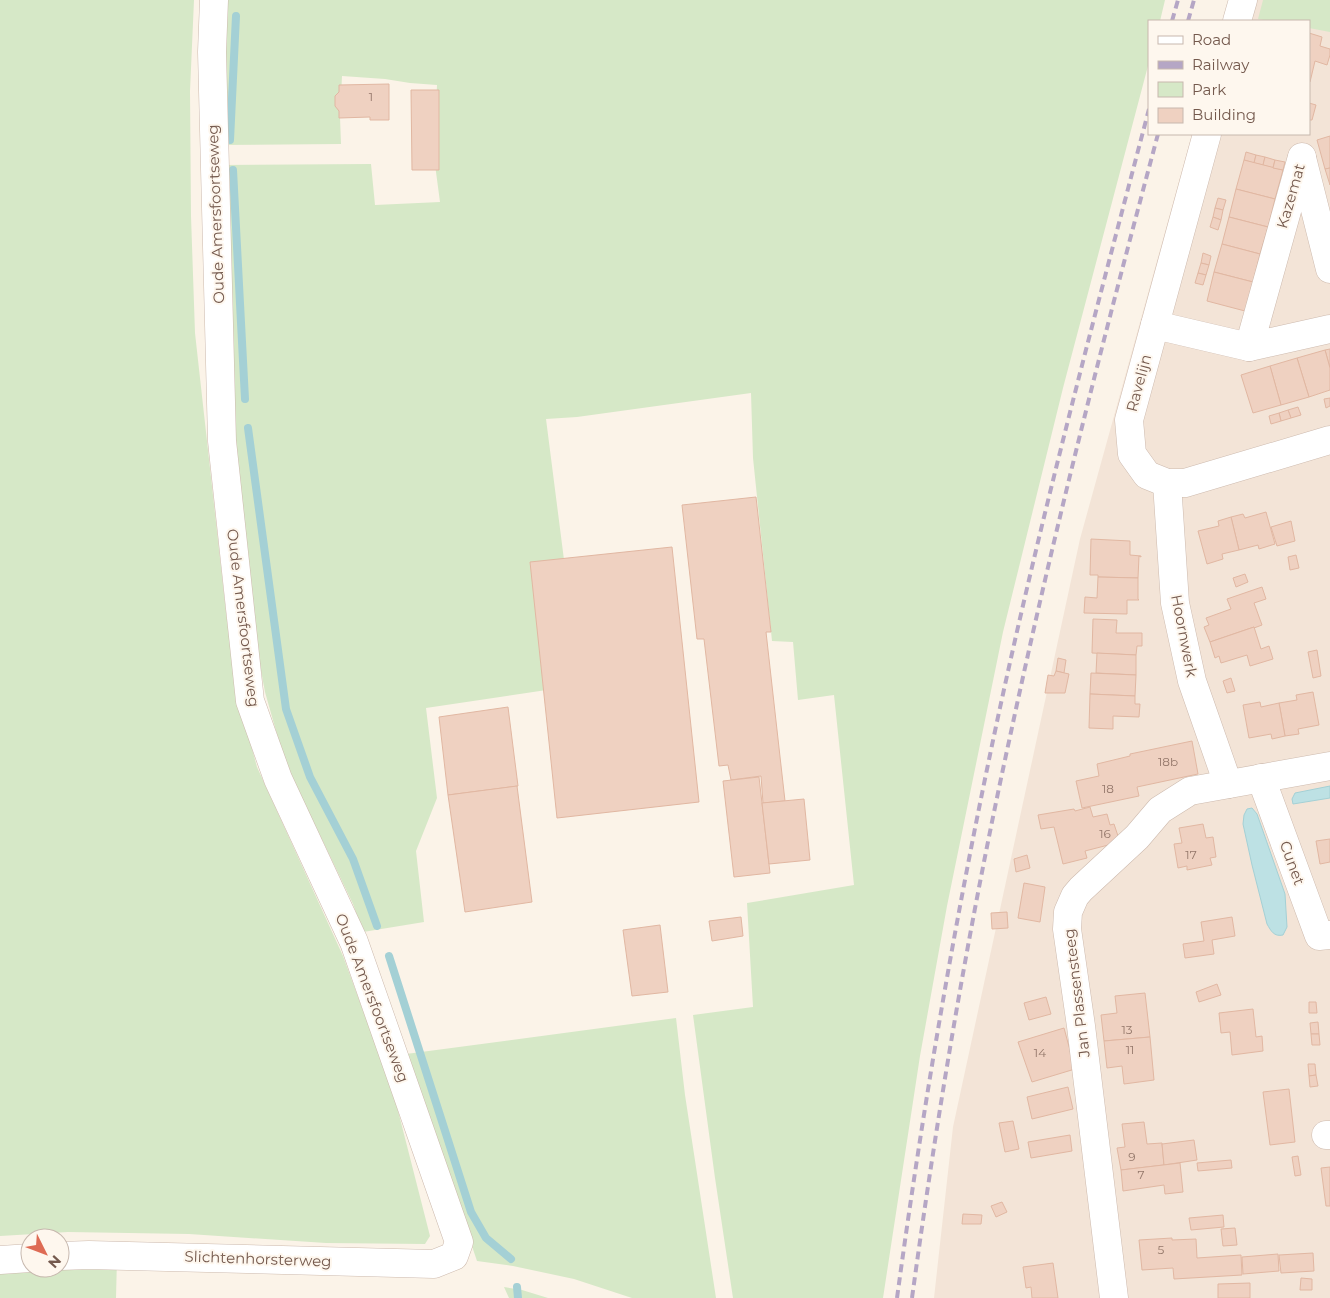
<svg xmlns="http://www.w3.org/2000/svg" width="1330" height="1298" font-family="Montserrat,sans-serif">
	<rect width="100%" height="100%" fill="#fbf3e8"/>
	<!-- residential -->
	<polygon fill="#f3e4d7" points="1229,0 1330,0 1330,1298 934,1298 953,1127 1080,539 1192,134 1309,134 1309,21 1223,21"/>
	<!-- green -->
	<g fill="#d6e8c7">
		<polygon points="0,0 194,0 190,91 191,216 195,333 226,612 237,694 257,767 343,956 394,1095 430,1236 425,1244 326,1243 189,1234 68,1232 0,1236"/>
		<polygon points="223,0 1165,0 1160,21 1149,21 1149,62 1063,388 1003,632 947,906 920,1056 883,1298 733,1298 715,1178 693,1015 753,1007 747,903 854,885 834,695 798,700 793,642 772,641 753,458 751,393 577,417 546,419 580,685 426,708 437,798 416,851 424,922 363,932 353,904 292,777 280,745 265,692 250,612 232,439 219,165 371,164 375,205 440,202 434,157 437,85 410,83 385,79 342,76 340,117 341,144 219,145"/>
		<polygon points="1263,0 1330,0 1330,32 1309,28 1309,21 1270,21 1258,19"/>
		<polygon points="676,1018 685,1095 716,1298 632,1298 574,1279 513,1266 477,1261 440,1151 406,1054"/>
		<polygon points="117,1258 116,1298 0,1298 0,1262 30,1268 60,1268"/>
		<polygon points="504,1287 522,1290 548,1298 509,1298"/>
	</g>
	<!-- water -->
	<g fill="#bde1e4" stroke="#a4d0d5">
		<polygon points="1330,786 1330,798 1293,804 1292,799 1295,793"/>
		<path d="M1252,808L1257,814L1285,894L1287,927L1283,935C1274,937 1271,931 1267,924L1252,865L1243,824L1244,815L1247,809Z"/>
	</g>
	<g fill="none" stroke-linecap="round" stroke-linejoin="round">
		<!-- stream -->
		<g stroke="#a4d0d5" stroke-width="8">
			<polyline points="230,140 236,16"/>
			<polyline points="233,170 245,399"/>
			<polyline points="248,428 286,709 310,777 353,859 377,926"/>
			<polyline points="389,956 471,1212 486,1238 511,1259"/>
			<polyline points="517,1287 518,1298"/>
		</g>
	</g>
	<!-- building -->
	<g fill="#efd1c1" stroke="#e1b7a2">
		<polygon points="1309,33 1322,37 1320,46 1330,49 1330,55 1327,65 1315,61 1310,82 1309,81"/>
		<polygon points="389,84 389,120 370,120 370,117 339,118 339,111 335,106 335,96 339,92 339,85"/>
		<polygon points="411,90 439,90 439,170 412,170"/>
		<polygon points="1309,103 1316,105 1312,120 1309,120"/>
		<polygon points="1330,136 1330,168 1325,169 1317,140"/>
		<polygon points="1246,152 1256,155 1254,163 1244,160"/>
		<polygon points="1256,155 1265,157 1263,165 1254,163"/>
		<polygon points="1265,157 1275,160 1273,168 1263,165"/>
		<polygon points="1244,160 1283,170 1275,199 1236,189"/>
		<polygon points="1275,160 1285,162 1283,170 1273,168"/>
		<polygon points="1330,168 1330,185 1325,169"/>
		<polygon points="1236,189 1275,199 1268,227 1229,217"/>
		<polygon points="1218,198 1226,200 1223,210 1215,208"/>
		<polygon points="1215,208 1223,210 1221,220 1213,217"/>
		<polygon points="1213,217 1221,220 1218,230 1210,227"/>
		<polygon points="1229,217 1268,227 1260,254 1222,244"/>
		<polygon points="1222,244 1260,254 1253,282 1214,272"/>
		<polygon points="1203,253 1211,256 1209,265 1201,263"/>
		<polygon points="1201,263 1209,265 1206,275 1198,273"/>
		<polygon points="1214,272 1253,282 1245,311 1207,301"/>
		<polygon points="1198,273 1206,275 1203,285 1195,283"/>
		<polygon points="1330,349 1330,368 1325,350"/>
		<polygon points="1325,350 1330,368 1330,390 1309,397 1297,358"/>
		<polygon points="1297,358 1309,397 1281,405 1270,366"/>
		<polygon points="1270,366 1281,405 1253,413 1241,375"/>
		<polygon points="1330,398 1330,406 1326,408 1324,399"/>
		<polygon points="1298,407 1301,415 1291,418 1288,410"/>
		<polygon points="1288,410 1291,418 1281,421 1279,413"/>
		<polygon points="1279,413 1281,421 1271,424 1269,416"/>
		<polygon points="756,497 771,632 766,632 785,801 763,803 761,776 731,780 728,765 719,766 704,639 697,639 682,505"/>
		<polygon points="1266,512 1275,544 1259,549 1258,545 1239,550 1231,517 1243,514 1245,518"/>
		<polygon points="1231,517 1239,550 1222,554 1223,559 1207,564 1198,531 1219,526 1218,521"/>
		<polygon points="1291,521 1295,541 1277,546 1271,527"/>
		<polygon points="1091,539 1130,541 1130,555 1141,556 1141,557 1139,556 1138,578 1098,577 1098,575 1090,575"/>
		<polygon points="672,547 699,802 557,818 530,562"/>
		<polygon points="1296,555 1299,568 1290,570 1288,557"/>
		<polygon points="1245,574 1248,582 1236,587 1233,578"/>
		<polygon points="1098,577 1138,578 1138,599 1139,600 1127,600 1127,614 1084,613 1085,597 1097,598"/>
		<polygon points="1262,587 1266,599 1254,603 1262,625 1254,628 1254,627 1210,642 1204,627 1209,625 1206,618 1231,609 1227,599"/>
		<polygon points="1093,619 1117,620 1116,633 1142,633 1142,646 1137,646 1136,655 1092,653"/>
		<polygon points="1254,627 1261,649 1269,646 1273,659 1250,666 1247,655 1221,663 1219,656 1215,658 1210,642"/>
		<polygon points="1317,650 1321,676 1313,678 1308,652"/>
		<polygon points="1097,653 1136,655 1136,675 1096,673"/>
		<polygon points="1058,658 1066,660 1064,673 1056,671"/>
		<polygon points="1056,671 1069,674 1065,693 1045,693 1048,675 1054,676"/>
		<polygon points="1091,673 1136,675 1135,696 1090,694"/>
		<polygon points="1231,678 1235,691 1227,693 1223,681"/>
		<polygon points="1313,692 1319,725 1298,729 1299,734 1285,736 1279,703 1297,700 1296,695"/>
		<polygon points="1090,694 1135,696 1135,704 1140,704 1139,717 1113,716 1113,729 1089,728"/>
		<polygon points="1260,702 1261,707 1279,703 1285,736 1272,739 1271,734 1249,738 1243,705"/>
		<polygon points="508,707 518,786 448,795 439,717"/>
		<polygon points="1192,741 1198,774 1137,787 1139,796 1082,808 1076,781 1099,776 1097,764 1130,756 1130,754"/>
		<polygon points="759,777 770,873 734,877 723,781"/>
		<polygon points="517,786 532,902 465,912 448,795"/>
		<polygon points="804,799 810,860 769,864 762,803"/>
		<polygon points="1090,807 1093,817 1107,814 1110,825 1114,824 1120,842 1085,851 1087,858 1063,864 1054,827 1041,829 1038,815 1074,809 1075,811"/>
		<polygon points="1203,824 1206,838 1213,837 1216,857 1210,858 1212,865 1187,870 1187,866 1178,868 1174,844 1182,843 1179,828"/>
		<polygon points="1330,839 1330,862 1320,864 1316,841"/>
		<polygon points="1027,855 1030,868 1016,872 1014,859"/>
		<polygon points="1024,883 1045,887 1040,922 1018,918"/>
		<polygon points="1007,912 1008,928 992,929 991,913"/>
		<polygon points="741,917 743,936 712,941 709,921"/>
		<polygon points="1232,917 1235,936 1212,940 1214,954 1185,958 1183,944 1204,941 1201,922"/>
		<polygon points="660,925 668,992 632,996 623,930"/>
		<polygon points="1217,984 1221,995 1199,1002 1196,992"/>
		<polygon points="1145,993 1150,1037 1104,1041 1101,1015 1117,1013 1115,996"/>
		<polygon points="1046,997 1051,1014 1029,1020 1024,1003"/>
		<polygon points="1309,1002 1316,1002 1317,1013 1309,1013"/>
		<polygon points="1253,1009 1256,1037 1262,1036 1263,1051 1232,1055 1230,1032 1221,1033 1219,1013"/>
		<polygon points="1318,1022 1319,1034 1311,1034 1310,1023"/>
		<polygon points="1064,1028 1075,1069 1032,1082 1018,1042"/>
		<polygon points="1311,1034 1319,1034 1320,1045 1312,1045"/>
		<polygon points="1150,1037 1154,1080 1124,1084 1122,1066 1107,1068 1104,1041"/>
		<polygon points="1308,1064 1315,1064 1316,1075 1309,1076"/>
		<polygon points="1316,1075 1318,1086 1310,1087 1309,1076"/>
		<polygon points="1068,1087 1073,1109 1032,1119 1027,1097"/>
		<polygon points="1289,1089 1295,1142 1270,1145 1263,1092"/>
		<polygon points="1013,1121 1019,1149 1005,1152 999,1123"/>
		<polygon points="1144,1122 1147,1144 1162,1143 1164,1165 1121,1170 1117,1148 1125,1147 1122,1124"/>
		<polygon points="1070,1135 1072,1151 1031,1158 1028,1142"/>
		<polygon points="1194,1140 1197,1160 1164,1165 1162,1144"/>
		<polygon points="1298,1156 1301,1175 1295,1176 1292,1157"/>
		<polygon points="1231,1160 1232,1168 1198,1171 1197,1163"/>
		<polygon points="1180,1163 1183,1192 1165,1194 1164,1185 1123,1191 1121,1170"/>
		<polygon points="1330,1167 1330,1206 1326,1206 1321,1168"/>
		<polygon points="1002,1202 1007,1212 996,1217 991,1206"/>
		<polygon points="963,1214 982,1215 981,1224 962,1224"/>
		<polygon points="1223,1215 1224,1227 1191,1230 1189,1218"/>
		<polygon points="1235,1228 1237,1245 1223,1246 1221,1229"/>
		<polygon points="1172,1238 1172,1240 1196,1239 1197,1258 1241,1255 1242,1275 1174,1279 1173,1268 1142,1270 1139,1240"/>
		<polygon points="1313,1253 1314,1271 1281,1273 1279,1255"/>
		<polygon points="1278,1254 1279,1271 1243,1274 1242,1257"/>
		<polygon points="1053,1263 1058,1298 1032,1298 1031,1287 1026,1288 1023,1267"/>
		<polygon points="1301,1278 1312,1279 1312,1290 1300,1290"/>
		<polygon points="1250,1283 1250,1298 1218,1298 1218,1284"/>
	</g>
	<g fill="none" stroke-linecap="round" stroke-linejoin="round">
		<defs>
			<g id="minor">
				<polyline points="1237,21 1243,0"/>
				<polyline points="1207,134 1129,420 1132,454 1147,475 1167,483 1185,483 1330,440"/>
				<polyline points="1302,157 1249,347 1330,329"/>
				<polyline points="1302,158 1330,269"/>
				<polyline points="1155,325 1249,347"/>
				<polyline points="1167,483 1175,603 1192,681 1228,784"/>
				<polyline points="1261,778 1319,936 1330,935"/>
				<polyline points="1326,1135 1330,1135"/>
				<polyline points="60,1256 89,1255 434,1264 454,1256 459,1242 354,942 278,779 250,701 222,441 212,52 214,0"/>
				<polyline points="0,1260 30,1258"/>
				<polyline points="1114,1298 1081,1026 1067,929 1068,912 1075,896 1081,889 1137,837 1160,810 1190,791 1330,766"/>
			</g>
		</defs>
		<!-- minor casing -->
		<use href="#minor" stroke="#cdbaae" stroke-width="29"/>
		<!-- minor -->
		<use href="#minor" stroke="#fff" stroke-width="28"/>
		<!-- rail -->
		<g stroke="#b5a6c5" stroke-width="4" stroke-dasharray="8 5" stroke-linecap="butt">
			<polyline points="1172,21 1178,0"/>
			<polyline points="1188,21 1194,0"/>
			<path d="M897,1298C922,1114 953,931 991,750C1036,535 1093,322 1149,109"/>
			<path d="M912,1298C938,1108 970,919 1011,732C1054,531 1105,332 1158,134"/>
		</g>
	</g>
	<g text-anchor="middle" stroke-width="4" stroke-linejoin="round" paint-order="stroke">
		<!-- number labels -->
		<g font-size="12" fill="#93776a">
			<text x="371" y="101">1</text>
			<text x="1168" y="766">18b</text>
			<text x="1108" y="793">18</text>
			<text x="1105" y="838">16</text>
			<text x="1191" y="859">17</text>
			<text x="1127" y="1034">13</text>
			<text x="1130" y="1054">11</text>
			<text x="1040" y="1057">14</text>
			<text x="1132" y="1161">9</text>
			<text x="1141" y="1179">7</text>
			<text x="1161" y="1254">5</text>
		</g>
		<!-- street labels -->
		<g font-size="15" fill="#74594d" stroke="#fef7ee">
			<text transform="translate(1291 196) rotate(-74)" y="5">Kazemat</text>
			<text transform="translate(216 214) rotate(-92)" y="5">Oude Amersfoortseweg</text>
			<text transform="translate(1139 383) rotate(-75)" y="5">Ravelijn</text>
			<text transform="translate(243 618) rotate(83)" y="5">Oude Amersfoortseweg</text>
			<text transform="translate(1184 636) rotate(79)" y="5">Hoornwerk</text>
			<text transform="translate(1292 863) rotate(70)" y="5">Cunet</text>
			<text transform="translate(1077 993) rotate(-97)" y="5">Jan Plassensteeg</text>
			<text transform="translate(372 998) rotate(69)" y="5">Oude Amersfoortseweg</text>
			<text transform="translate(258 1259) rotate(2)" y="5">Slichtenhorsterweg</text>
		</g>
	</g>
	<!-- legend -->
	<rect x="1148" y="20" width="162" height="115" fill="#fef7ee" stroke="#c7b8ae"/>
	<rect x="1158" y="36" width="25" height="8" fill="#ffffff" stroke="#c7b8ae"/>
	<text x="1192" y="45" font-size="15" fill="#74594d">Road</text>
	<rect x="1158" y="61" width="25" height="8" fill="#b5a6c5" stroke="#c7b8ae"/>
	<text x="1192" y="70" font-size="15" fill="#74594d">Railway</text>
	<rect x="1158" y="82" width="25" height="15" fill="#d6e8c7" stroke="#c7b8ae"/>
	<text x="1192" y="95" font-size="15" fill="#74594d">Park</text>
	<rect x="1158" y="108" width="25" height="15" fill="#efd1c1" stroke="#c7b8ae"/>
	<text x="1192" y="120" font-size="15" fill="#74594d">Building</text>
	<!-- north arrow -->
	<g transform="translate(45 1253) rotate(132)"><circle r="24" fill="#fef7ee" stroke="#c7b8ae"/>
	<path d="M0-4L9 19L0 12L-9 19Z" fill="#de6b54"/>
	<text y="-8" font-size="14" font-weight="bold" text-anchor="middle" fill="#74594d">N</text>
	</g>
</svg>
